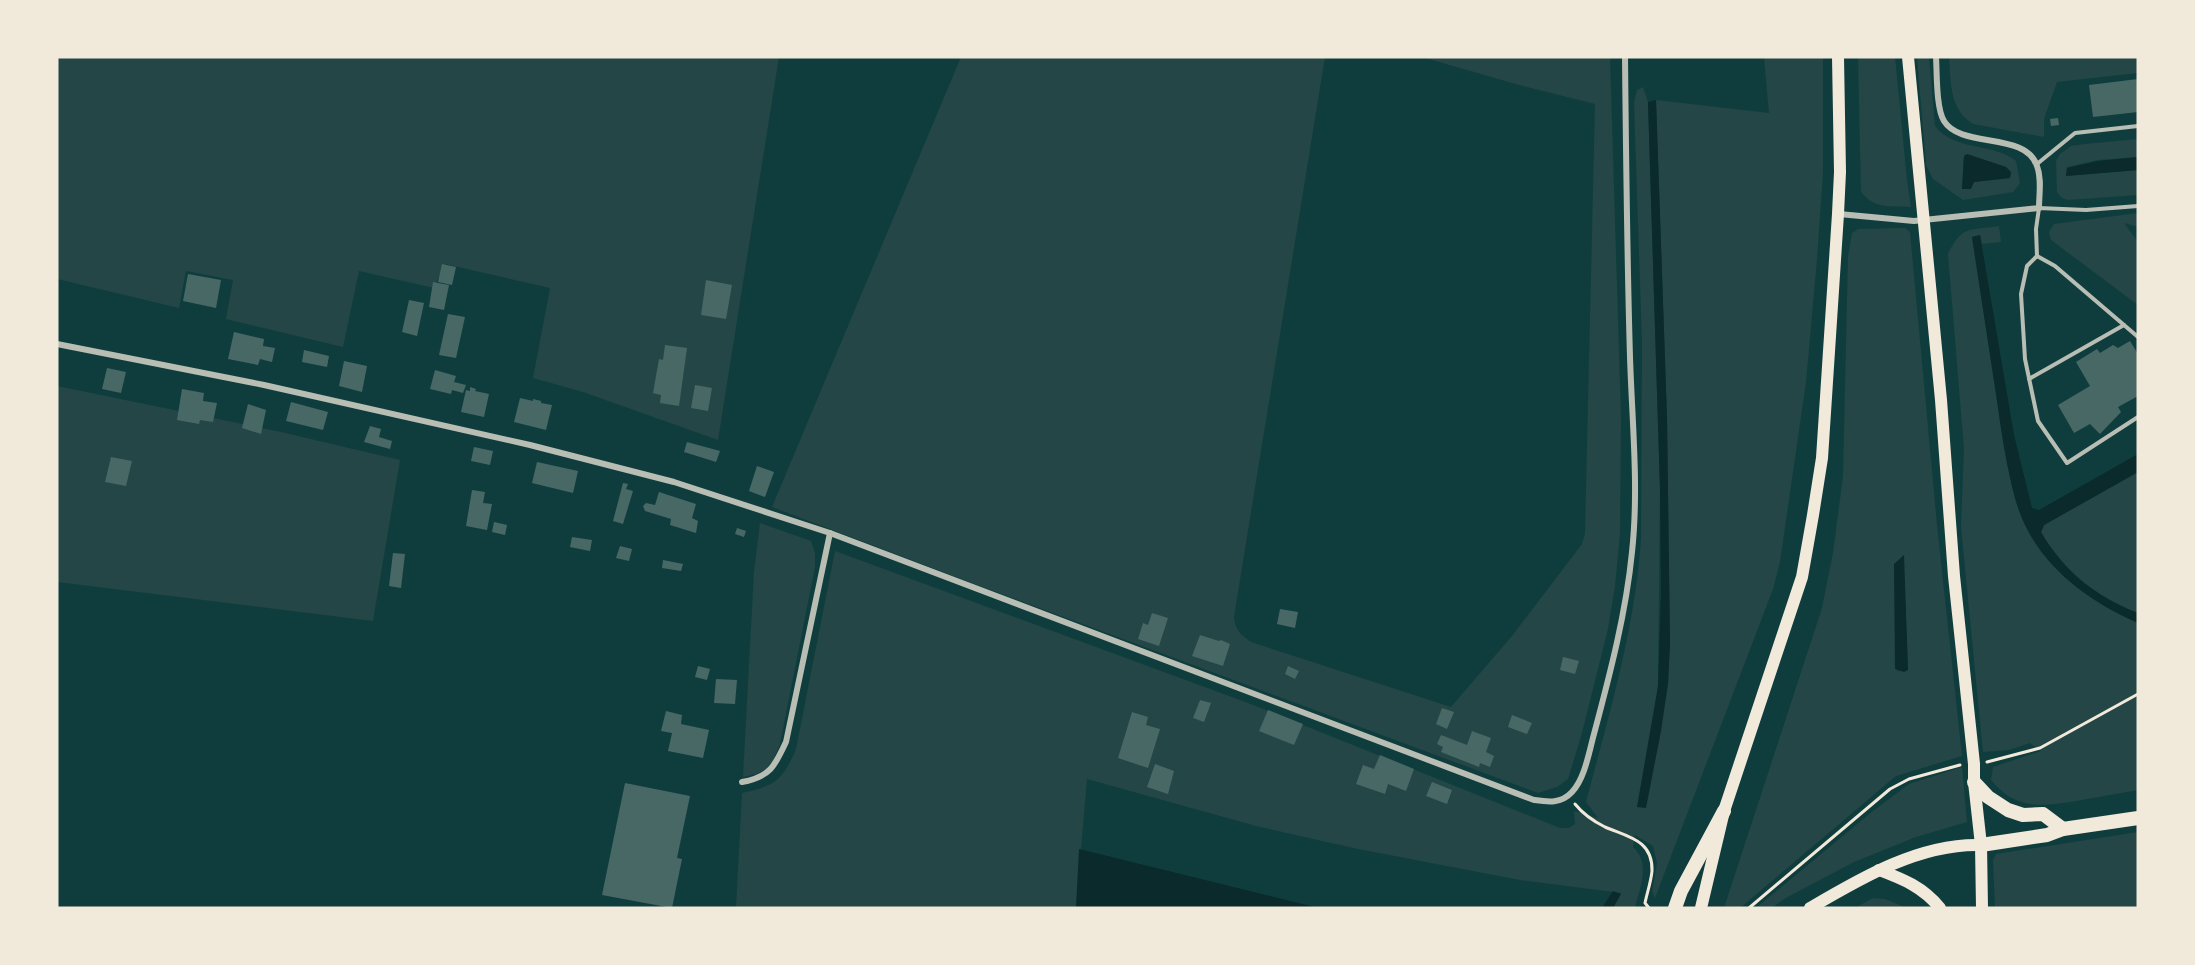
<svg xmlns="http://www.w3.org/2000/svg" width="2195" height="965" font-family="'Noto Sans',sans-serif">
	<rect width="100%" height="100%" fill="#0f3d3e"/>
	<!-- green -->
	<g fill="#244646" fill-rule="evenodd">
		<polygon points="57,57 779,57 718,440 583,392 533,378 550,288 445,264 434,288 359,271 343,347 226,319 233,280 186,271 179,308 57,279"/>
		<path d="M961,57H1325L1234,617C1235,630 1240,634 1251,642L1451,707L1512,636L1582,544L1585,533L1595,104L1519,85L1422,57H1610L1621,418L1620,533L1615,586L1608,629L1582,733L1568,779L1557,787L1538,793L980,586L772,507Z"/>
		<path d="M1764,57H1823V172L1817,259L1806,382L1780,562L1773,589L1655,898L1652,892L1657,863L1653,846L1635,835L1633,847C1651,864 1640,886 1635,908H1613L1621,893L1520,880L1358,849L1256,826L1087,779L1076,908H736L742,793C775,786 783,780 796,749L835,551L1248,703L1560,828H1569L1575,824L1574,811L1598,818L1586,802C1609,715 1635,629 1641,539L1642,342L1634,102L1637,90L1643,87L1648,102L1660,489L1658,686L1652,733L1668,684L1670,642L1667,418L1656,100L1769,113Z"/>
		<path d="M1858,57H1895L1907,180L1911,207C1892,206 1872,209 1861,191Z"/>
		<path d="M1917,57H1929L1935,126C1955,152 1993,142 2016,161L2020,183L2013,192L1963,200L1933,179L1926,165ZM1967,154L2006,167L2011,172L2010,178L1974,182L1962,189L1964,156Z"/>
		<path d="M1949,57H2138V73L2057,82L2044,119V137L1973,124C1949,109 1951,82 1949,57Z"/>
		<polygon points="2138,139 2138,157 2098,160 2067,167 2066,176 2138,170 2138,195 2068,200 2062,198 2057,192 2056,161 2060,154 2071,146 2085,144"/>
		<polygon points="2138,213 2138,227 2124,223 2138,242 2138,305 2051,240 2049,232 2054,224"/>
		<path d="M1999,226L2001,242L1982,244L1980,235L1972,237C1980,289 1988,342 1996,394C2001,429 2006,464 2015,498C2032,560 2082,598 2138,623V790C2119,793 2101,797 2082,800C2045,806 2017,812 1991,780L1993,767L2041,751L2030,743L2009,750L1983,752L1961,527L1964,449L1948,254C1962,224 1971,231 1999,226Z"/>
		<path d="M1905,228L1910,232L1937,525L1962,756L1896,776L1740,908H1724L1822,608L1833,553L1843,476L1848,256L1852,233L1858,229ZM1903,556L1908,669L1897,671Z"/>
		<polygon points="57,386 281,432 400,460 373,621 57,582"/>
		<path d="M2138,472V613C2096,597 2064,571 2041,532L2044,525Z"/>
		<path d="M760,523L811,541L815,553V567L780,744C771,767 768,772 743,777L754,572Z"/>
		<polygon points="1962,767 1967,822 1916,837 1854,862 1784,899 1772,908 1756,908 1873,811 1909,784"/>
		<polygon points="2138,832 2138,908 1995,908 1993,860 1996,854"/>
		<polygon points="1873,898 1885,899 1907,908 1855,908"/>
	</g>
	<!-- water -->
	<g fill="#0a2a2b">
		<polygon points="1656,100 1667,418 1670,643 1668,684 1661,731 1646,808 1637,807 1658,686 1661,593 1660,489 1648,102"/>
		<polygon points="1967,154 2006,167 2011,172 2010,178 1974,182 1971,189 1962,189 1964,156"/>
		<polygon points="2138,157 2138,170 2066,176 2067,168 2098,161"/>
		<path d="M1980,235L2014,435L2032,508L2039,510L2138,454V472L2044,525L2041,532C2063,571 2096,597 2138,613V623C2082,598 2032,560 2015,498C2006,464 2001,429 1996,394C1988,342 1980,289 1972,237Z"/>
		<polygon points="1904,555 1908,670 1904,672 1895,669 1894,564"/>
		<polygon points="1079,849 1319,908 1076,908"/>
		<polygon points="1613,891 1621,894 1613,908 1602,908"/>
	</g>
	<!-- building -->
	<g fill="#486865">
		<polygon points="2138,79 2138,112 2093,117 2089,85"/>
		<polygon points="2058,118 2059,125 2051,126 2050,119"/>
		<polygon points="442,264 456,267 452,285 438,282"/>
		<polygon points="188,274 221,280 216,308 183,301"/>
		<polygon points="706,280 732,285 726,319 701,315"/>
		<polygon points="433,282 449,285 444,310 429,307"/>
		<polygon points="409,300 424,303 417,336 402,332"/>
		<polygon points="448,314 465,317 456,358 439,355"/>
		<polygon points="234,332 264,339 263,346 275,348 272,362 260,359 258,365 228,359"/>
		<polygon points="2130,341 2138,354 2138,396 2118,407 2121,412 2100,434 2090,424 2074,433 2058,405 2090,386 2076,362 2097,349 2100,353 2113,345 2118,348"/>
		<polygon points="665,345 687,348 679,406 660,403 661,395 653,393 659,359 663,360"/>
		<polygon points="304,350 329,356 327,367 302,362"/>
		<polygon points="344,361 367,366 362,392 339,386"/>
		<polygon points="107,368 126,372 121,393 102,389"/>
		<polygon points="435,370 456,376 454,382 466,385 463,393 452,390 451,394 430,389"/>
		<polygon points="695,385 712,388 708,411 691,408"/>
		<polygon points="470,387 476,389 475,391 489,394 484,417 461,412 466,390 470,391"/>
		<polygon points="182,389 204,393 203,401 217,403 213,422 200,420 199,424 177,420"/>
		<polygon points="520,398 533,401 533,399 541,401 541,403 552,405 546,430 514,422"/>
		<polygon points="291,402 328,412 323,430 286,421"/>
		<polygon points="248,404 266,410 261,434 242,428"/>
		<polygon points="370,426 381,429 379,437 392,441 390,449 364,442"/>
		<polygon points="687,442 720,451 716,462 684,452"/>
		<polygon points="474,447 493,451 490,465 471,461"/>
		<polygon points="111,457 132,461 126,486 105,482"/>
		<polygon points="537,462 578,471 573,493 532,483"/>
		<polygon points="757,466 774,472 765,497 749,491"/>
		<polygon points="623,483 628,484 626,489 633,491 623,524 613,521"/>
		<polygon points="472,490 485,492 483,503 492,504 487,530 466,526"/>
		<polygon points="659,492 696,504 692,518 698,521 696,533 670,525 671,519 645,511 643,506 646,503 655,505"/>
		<polygon points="494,522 507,525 505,535 492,532"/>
		<polygon points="737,528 746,531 744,537 735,534"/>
		<polygon points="572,537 592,540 590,551 570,547"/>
		<polygon points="620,546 632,549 629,561 616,558"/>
		<polygon points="393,553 405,554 401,588 389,586"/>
		<polygon points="663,560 683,564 681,571 662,568"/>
		<polygon points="1280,609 1298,612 1295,628 1277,624"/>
		<polygon points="1152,613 1168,618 1159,646 1138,639 1143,623 1148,625"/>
		<polygon points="1200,635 1219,641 1221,640 1230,644 1223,666 1192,656"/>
		<polygon points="1563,657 1579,661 1575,674 1560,670"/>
		<polygon points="698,666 710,669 707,680 695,677"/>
		<polygon points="1288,666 1299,671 1295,679 1285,674"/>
		<polygon points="716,679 737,680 735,704 714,703"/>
		<polygon points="1200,700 1211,703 1204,722 1193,718"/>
		<polygon points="1442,708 1454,712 1447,729 1436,724"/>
		<polygon points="1268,710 1303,724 1294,745 1259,731"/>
		<polygon points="666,711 682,715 681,724 709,730 703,758 668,751 672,733 661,731"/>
		<polygon points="1132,712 1148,717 1146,725 1160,729 1148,768 1118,758"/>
		<polygon points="1512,715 1532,723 1527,734 1508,727"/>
		<polygon points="1472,731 1491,738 1486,752 1494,756 1490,767 1480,763 1479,767 1441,752 1443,747 1437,744 1441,735 1467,745"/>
		<polygon points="1380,755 1414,769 1406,791 1388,784 1385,794 1356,784 1363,765 1374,769"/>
		<polygon points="1155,764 1174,771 1168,794 1147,787"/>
		<polygon points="1432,782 1452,790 1447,804 1426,796"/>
		<polygon points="625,783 690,796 677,858 682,859 672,908 602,895"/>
	</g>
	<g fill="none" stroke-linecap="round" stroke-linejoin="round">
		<!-- path -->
		<g stroke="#f1e9da" stroke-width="3">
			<polyline points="1987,762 2040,748 2138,694"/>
			<path d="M1575,804C1583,814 1593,821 1605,827C1628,837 1653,840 1652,871C1651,882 1647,893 1645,903L1649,908"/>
			<polyline points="1749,908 1890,789 1909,779 1960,765"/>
		</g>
		<!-- service -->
		<g stroke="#b8beb3" stroke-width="4">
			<polyline points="2037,164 2075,133 2138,126"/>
			<polyline points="2037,256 2027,266 2021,294 2025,359 2038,421 2067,463 2138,417"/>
			<polyline points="2037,256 2036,229 2039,208 2086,210 2138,206"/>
			<polyline points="2037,256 2055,266 2138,337"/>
			<polyline points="2029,379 2124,325"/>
		</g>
		<!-- minor -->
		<g stroke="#b8beb3" stroke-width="6">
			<path d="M1839,214L1914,221L2039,208C2039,195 2042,179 2037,166C2026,131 1961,149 1944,121C1936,108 1937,73 1936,57"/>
			<path d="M57,344L264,385L530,445L674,482L830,533L1534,800C1548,802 1561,804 1572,792C1585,778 1589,752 1594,734C1610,674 1626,613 1632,552C1639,488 1632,421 1630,357C1627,257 1626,157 1625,57"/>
			<path d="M742,782C770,777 775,766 786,742L830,533"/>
		</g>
		<!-- primary -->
		<g stroke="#f1e9da" stroke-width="12">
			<polyline points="1908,57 1941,400 1954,576 1974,764 1974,782 1981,845 1982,908"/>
			<path d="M1879,870C1903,879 1923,887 1940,908"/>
			<polyline points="1701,908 1724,811 1802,577 1813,515 1822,458 1838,214 1840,172 1838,57"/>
			<path d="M1810,908C1861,878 1920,843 1981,845"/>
		</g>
		<!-- motorway -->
		<g stroke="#f1e9da" stroke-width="14">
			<polyline points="1974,782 1988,797 2008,810 2023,815 2043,814 2063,829"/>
			<polyline points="1981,845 2047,835 2063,829 2138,818"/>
			<polyline points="1675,908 1681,891 1724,811"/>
		</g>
	</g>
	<!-- border -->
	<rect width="2195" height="965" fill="none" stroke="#f1e9da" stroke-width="117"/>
</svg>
